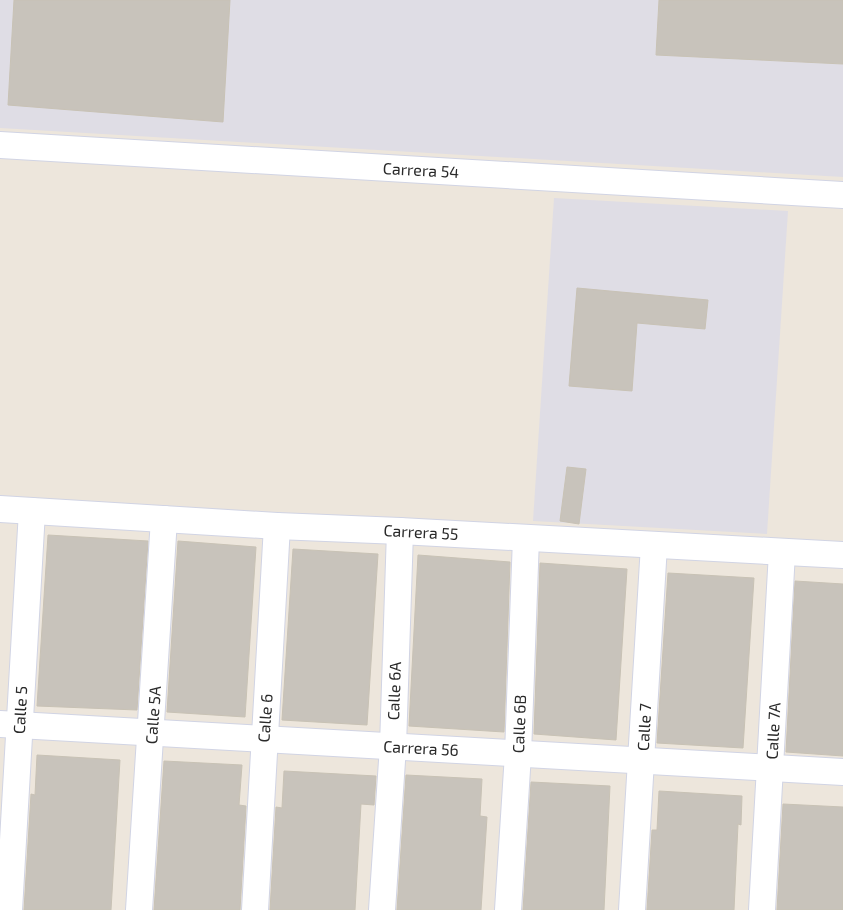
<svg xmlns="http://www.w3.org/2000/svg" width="843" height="910" font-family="'Exo 2',sans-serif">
	<rect width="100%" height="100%" fill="#ede6dc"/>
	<!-- industrial -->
	<g fill="#dfdde5">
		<polygon points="0,0 843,0 843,177 0,128"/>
		<polygon points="554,198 788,211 767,534 533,521"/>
	</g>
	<!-- building -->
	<g fill="#c8c3bb" stroke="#c8c2b5">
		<polygon points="14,0 230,0 223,122 8,105"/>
		<polygon points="659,0 843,0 843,64 656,55"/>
		<polygon points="577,288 708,300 705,329 637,323 632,391 569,386"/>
		<polygon points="567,467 586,469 579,524 560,521"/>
		<polygon points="48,535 148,541 137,710 37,706"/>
		<polygon points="178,541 256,547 245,717 167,712"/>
		<polygon points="293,549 378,554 367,725 282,720"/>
		<polygon points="418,555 510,562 504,732 409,726"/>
		<polygon points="540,563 627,569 616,740 534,734"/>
		<polygon points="668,573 754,578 743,748 657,743"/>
		<polygon points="795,581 843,584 843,756 786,752"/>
		<polygon points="37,755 120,760 111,910 24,910 31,794 35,795"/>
		<polygon points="164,761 242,765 239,805 246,806 240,910 154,910"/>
		<polygon points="284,771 376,776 374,805 361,804 355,910 270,910 276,807 282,808"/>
		<polygon points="406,775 482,779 480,816 487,817 481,910 397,910"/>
		<polygon points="531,782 610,786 604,910 523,910"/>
		<polygon points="659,791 742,796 741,825 738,824 734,910 647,910 652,830 657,830"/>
		<polygon points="783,804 843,807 843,910 777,910"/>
	</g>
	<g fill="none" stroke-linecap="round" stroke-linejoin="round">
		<defs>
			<g id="minor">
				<polyline points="0,145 843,195"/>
				<polyline points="0,509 277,526 400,531 843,555"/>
				<polyline points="0,724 843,772"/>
				<polyline points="9,910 32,511"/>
				<polyline points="139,910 164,519"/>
				<polyline points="255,910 277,526"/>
				<polyline points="382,910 393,746 400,531"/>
				<polyline points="508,910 518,754 526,538"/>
				<polyline points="632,910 654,545"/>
				<polyline points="762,910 782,552"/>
			</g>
		</defs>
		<!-- minor casing -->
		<use href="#minor" stroke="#d1d4e4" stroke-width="28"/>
		<!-- minor -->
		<use href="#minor" stroke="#fff" stroke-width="26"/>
	</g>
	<g text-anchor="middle" stroke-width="4" stroke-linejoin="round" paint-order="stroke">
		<!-- street labels -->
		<g font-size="16" fill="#2a2a2a" stroke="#fff">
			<text transform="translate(421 170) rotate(3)" y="6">Carrera 54</text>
			<text transform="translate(421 532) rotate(3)" y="6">Carrera 55</text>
			<text transform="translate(394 691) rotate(-88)" y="6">Calle 6A</text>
			<text transform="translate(20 710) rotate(-87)" y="6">Calle 5</text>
			<text transform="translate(153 715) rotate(-86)" y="6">Calle 5A</text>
			<text transform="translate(265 718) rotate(-86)" y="6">Calle 6</text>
			<text transform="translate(519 724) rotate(-88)" y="6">Calle 6B</text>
			<text transform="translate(644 727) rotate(-87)" y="6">Calle 7</text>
			<text transform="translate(773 731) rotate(-87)" y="6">Calle 7A</text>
			<text transform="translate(421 748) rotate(3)" y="6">Carrera 56</text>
		</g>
	</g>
</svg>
